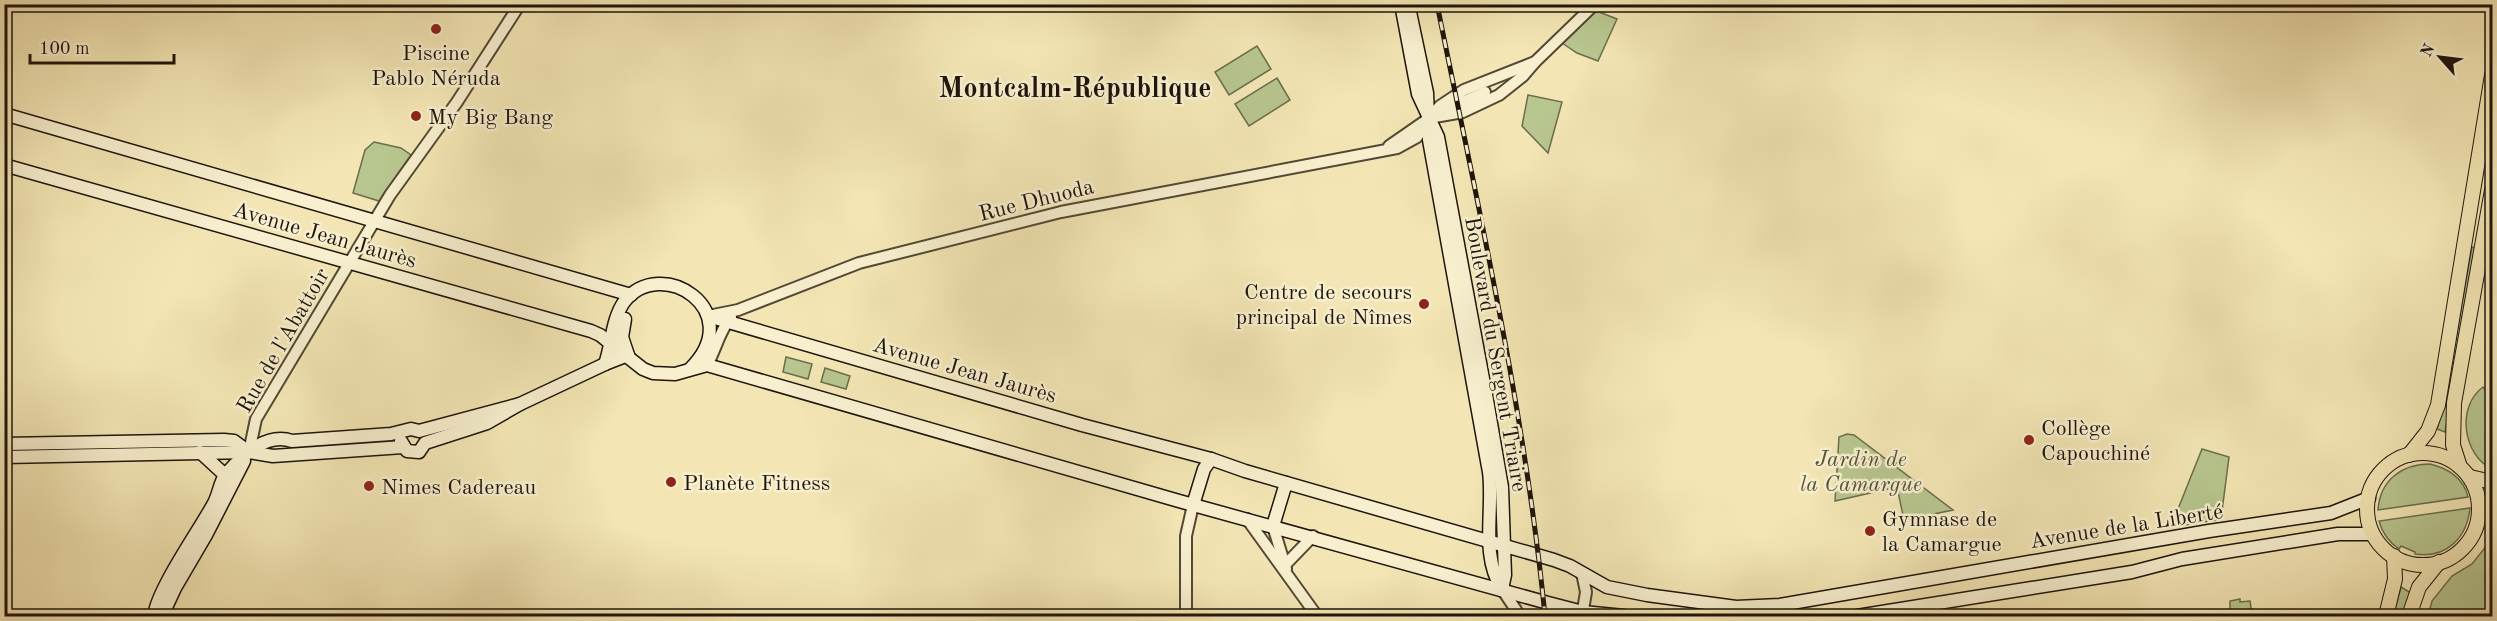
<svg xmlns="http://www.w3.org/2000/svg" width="2497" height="621" font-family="'Old Standard TT',serif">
	<rect width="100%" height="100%" fill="#f3e6b4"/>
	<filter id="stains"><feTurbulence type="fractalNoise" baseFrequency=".00333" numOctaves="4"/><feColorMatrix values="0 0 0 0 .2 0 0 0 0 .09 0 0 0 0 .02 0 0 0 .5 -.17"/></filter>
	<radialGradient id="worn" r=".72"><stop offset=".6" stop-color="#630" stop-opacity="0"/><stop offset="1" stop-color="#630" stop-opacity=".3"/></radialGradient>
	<!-- green -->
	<g fill="#b8c68f" stroke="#6b6d4d" stroke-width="1.5">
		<polygon points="1594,10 1617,19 1598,61 1577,53 1562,43"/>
		<polygon points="1257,46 1271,69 1229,95 1215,72"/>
		<polygon points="1277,78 1290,100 1249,126 1235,104"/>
		<polygon points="1528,95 1562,102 1548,153 1522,126"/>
		<polygon points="374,142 401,148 411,155 379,201 353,193 365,150"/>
		<polygon points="2472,247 2478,248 2445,432 2437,429 2444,405"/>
		<polygon points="786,357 812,364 808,379 783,372"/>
		<polygon points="825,368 850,376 846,389 821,382"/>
		<path d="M2483,387L2492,399V469C2463,455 2456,407 2483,387Z"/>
		<polygon points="1847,434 1854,435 1953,510 1904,520 1897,487 1835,501 1839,437"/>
		<polygon points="2202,449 2229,457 2221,519 2185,525 2181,520 2178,509"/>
		<path d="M2430,464C2447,468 2464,478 2468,497L2378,510C2380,480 2402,464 2430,464Z"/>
		<path d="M2470,508C2467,538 2446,559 2415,554V552L2401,546L2399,549C2389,542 2382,533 2379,521Z"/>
		<polygon points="2492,539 2492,616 2428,616 2432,601 2452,576 2472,564"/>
		<polygon points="2401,587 2411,593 2403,616 2393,616"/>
		<polygon points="2240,599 2240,602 2250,601 2252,614 2230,616 2230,601"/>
	</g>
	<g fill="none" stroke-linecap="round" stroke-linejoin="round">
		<defs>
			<g id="tertiary">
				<polyline points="1444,110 1485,92"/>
				<polyline points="1429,118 1463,112 1499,95 1523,76 1535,62 1595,4"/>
				<polyline points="1389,146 1425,121"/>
				<polyline points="708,316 738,310 859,263 1061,212 1397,148 1417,137 1429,118 1440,106 1464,90 1535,62"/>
				<path d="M707,365C716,349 719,332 731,317"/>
				<polyline points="249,452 256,419 390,195 457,102 520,4"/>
				<polyline points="1247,519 1317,616"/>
				<polyline points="1273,526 1286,569"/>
				<polyline points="1285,565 1313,536"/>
				<polyline points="1582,573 1586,592 1582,616"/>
				<polyline points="1502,589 1516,610 1518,616"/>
				<polyline points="1186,616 1186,536 1193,505"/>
			</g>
			<g id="secondary">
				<polyline points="1401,4 1418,94 1438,137 1487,400 1502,487 1505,575 1502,589"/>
				<path d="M1410,12L1427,93L1429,140L1489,472C1494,510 1480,555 1502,589"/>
				<polyline points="4,114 631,295"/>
				<polyline points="4,165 591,331 600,335 643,369 653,373 675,374 707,365 1179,501 1548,603 1583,612 1624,616"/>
				<polyline points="708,316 1082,425 1211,459 1245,471 1554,560 1570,566 1607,587 1647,595 1736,607 1780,605 2209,531 2331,513 2369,498"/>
				<polyline points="625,319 622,337 628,355"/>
				<path d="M605,364C612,344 612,319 624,302C661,254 749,311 690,369"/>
				<polyline points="401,441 407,451 419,452 425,443 487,423 520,404 605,364 628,355"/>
				<polyline points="4,444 224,440 234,441 249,452 273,456 403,447"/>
				<polyline points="200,452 225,475"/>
				<polyline points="4,457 250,452"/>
				<polyline points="1193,505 1204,469 1211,459"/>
				<polyline points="1273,526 1286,483"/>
				<path d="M154,616C158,588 199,531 214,503C219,494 220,481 226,474C242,456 266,432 292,441L391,434L411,429L419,431L520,404"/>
				<polyline points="162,616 175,588 206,535 244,461"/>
				<polyline points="1857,616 2132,572 2182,559 2338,534 2373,534"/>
			</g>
			<g id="primary">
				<circle cx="2423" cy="509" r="56"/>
				<polyline points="2409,455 2428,431 2438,405 2492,75"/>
				<polyline points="2460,467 2453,445 2454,403 2492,190"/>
				<polyline points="2470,477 2492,482"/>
				<polyline points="2386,616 2395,579 2394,556"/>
				<polyline points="2409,616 2419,587 2439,562"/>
			</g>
		</defs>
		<!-- tertiary casing -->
		<use href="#tertiary" stroke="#534835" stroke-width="14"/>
		<!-- secondary casing -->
		<use href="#secondary" stroke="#1e140b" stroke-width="15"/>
		<!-- primary casing -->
		<use href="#primary" stroke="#1e140b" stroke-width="16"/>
		<!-- tertiary -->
		<use href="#tertiary" stroke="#f7efce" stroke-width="10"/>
		<!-- secondary -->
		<use href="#secondary" stroke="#f7efce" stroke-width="12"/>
		<!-- primary -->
		<use href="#primary" stroke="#f3e6b4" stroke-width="14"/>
		<defs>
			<path id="rail" d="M1437,4C1478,207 1525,411 1545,616"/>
		</defs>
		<!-- rail casing -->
		<use href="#rail" stroke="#1e140b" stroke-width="5"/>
		<!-- rail -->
		<use href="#rail" stroke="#f7efce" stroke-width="3" stroke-dasharray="9" stroke-linecap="butt"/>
	</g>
	<!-- markers -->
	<g fill="#8f2418" stroke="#f7efce" stroke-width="2">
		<circle cx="436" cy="29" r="6"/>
		<circle cx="416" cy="116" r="6"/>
		<circle cx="1424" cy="304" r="6"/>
		<circle cx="2029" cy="440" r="6"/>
		<circle cx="671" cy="482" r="6"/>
		<circle cx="369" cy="486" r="6"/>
		<circle cx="1870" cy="531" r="6"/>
	</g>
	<g text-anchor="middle" stroke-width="5" stroke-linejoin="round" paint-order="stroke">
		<!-- poi labels -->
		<g font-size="22" fill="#1e140b" stroke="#f7efce" text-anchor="start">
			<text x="436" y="60" text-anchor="middle">Piscine<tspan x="436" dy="25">Pablo Néruda</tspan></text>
			<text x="428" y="124">My Big Bang</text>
			<text x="1412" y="299" text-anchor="end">Centre de secours<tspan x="1412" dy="25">principal de Nîmes</tspan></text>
			<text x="2041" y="435">Collège<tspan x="2041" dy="25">Capouchiné</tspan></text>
			<text x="683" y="490">Planète Fitness</text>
			<text x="381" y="494">Nimes Cadereau</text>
			<text x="1882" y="526">Gymnase de<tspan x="1882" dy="25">la Camargue</tspan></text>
		</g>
		<!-- street labels -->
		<g font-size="22" fill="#1e140b" stroke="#f7efce">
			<text transform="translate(1036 199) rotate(-14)" y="8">Rue Dhuoda</text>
			<text transform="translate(325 234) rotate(16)" y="8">Avenue Jean Jaurès</text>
			<text transform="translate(282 340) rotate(-60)" y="8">Rue de l'Abattoir</text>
			<text transform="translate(1497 354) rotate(80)" y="8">Boulevard du Sergent Triaire</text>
			<text transform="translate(965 369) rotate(16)" y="8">Avenue Jean Jaurès</text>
			<text transform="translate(2126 525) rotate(-9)" y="8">Avenue de la Liberté</text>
		</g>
		<!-- park labels -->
		<g font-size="22" font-style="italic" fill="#545239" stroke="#f7efce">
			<text x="1861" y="466">Jardin de<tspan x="1861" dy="25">la Camargue</tspan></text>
		</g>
		<!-- district labels -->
		<g font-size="28" font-weight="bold" fill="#1e140b" stroke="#f7efce">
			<text x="1075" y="97">Montcalm-République</text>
		</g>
	</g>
	<!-- margin -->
	<rect width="2497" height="621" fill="none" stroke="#f3e6b4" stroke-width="24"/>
	<rect x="6" y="6" width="2485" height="609" fill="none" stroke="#1e140b" stroke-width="3"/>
	<rect x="12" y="12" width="2473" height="597" fill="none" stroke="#1e140b" stroke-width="1.5"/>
	<!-- north arrow -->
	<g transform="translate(2440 57) rotate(298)" stroke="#f7efce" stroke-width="4.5" paint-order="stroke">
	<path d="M0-4.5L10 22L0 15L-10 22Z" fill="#1e140b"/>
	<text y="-9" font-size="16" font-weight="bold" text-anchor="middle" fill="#1e140b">N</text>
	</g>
	<!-- scale -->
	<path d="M30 54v9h144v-9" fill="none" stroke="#1e140b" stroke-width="3"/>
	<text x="39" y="54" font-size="18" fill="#1e140b" stroke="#f7efce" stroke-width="4.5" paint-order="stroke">100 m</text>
	<rect width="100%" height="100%" filter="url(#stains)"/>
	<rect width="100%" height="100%" fill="url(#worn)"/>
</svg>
